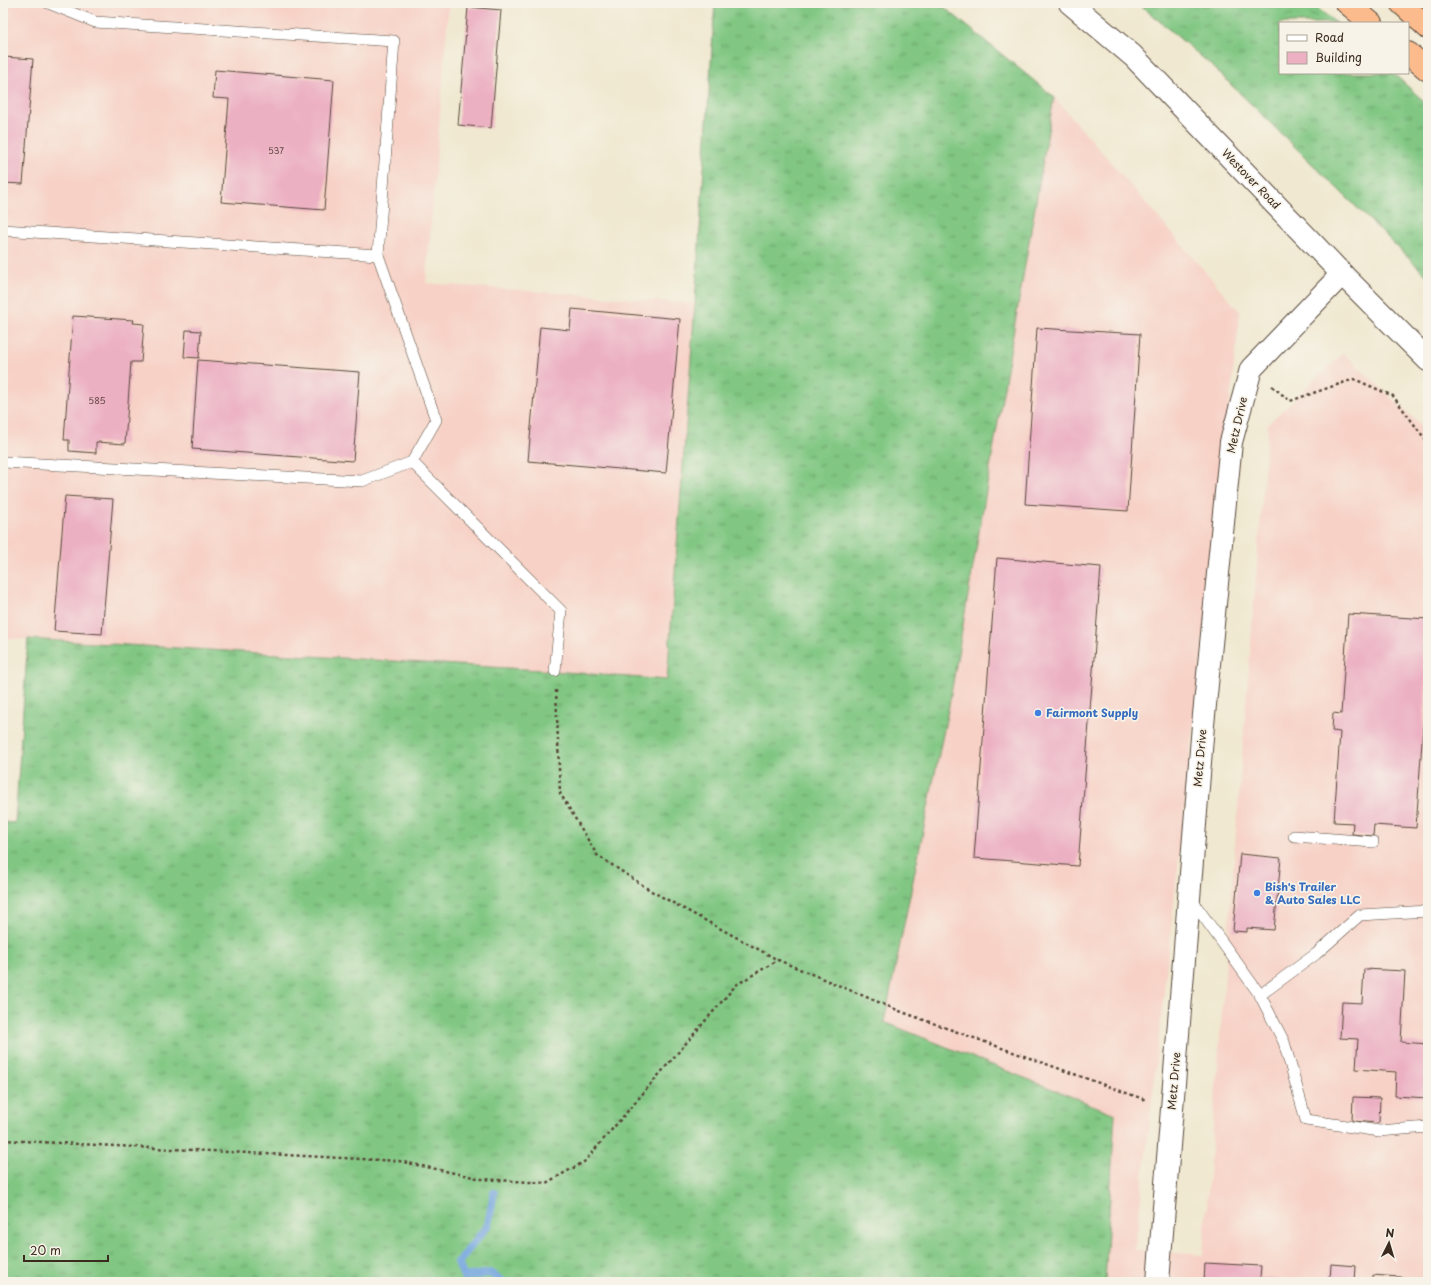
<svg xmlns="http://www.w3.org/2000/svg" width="1431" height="1285" font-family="'Playpen Sans',sans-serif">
	<defs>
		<pattern id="grass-tufts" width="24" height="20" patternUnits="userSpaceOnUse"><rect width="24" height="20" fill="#81c783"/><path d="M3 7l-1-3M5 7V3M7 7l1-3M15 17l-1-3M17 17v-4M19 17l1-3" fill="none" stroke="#6ba26b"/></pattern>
	</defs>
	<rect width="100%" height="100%" fill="#f7f3e8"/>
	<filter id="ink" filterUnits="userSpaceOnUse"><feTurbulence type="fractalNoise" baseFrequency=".025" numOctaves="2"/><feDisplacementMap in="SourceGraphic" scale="8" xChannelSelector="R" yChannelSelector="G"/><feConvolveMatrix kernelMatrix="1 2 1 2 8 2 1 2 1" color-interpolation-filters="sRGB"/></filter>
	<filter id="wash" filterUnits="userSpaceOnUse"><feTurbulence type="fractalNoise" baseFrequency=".012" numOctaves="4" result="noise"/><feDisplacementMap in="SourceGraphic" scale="16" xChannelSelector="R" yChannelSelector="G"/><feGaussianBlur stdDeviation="0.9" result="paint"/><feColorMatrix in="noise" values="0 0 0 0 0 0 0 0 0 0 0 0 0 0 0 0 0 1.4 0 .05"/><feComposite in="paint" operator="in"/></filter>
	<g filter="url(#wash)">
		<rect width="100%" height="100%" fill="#f0e8d0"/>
		<!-- built -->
		<g fill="#f7d1c6">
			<polygon points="3,3 449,3 426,283 695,304 667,680 540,670 3,638"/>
			<polygon points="1054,97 1240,312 1135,1250 1203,1255 1268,424 1343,353 1428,432 1428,1282 1105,1282 1115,1114 884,1022 950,700"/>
		</g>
		<!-- grass -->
		<g fill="url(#grass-tufts)" stroke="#5e7850">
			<polygon points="715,3 939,3 1054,97 950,700 884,1022 1115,1114 1105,1282 3,1282 3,822 15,823 28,639 540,670 667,680 695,304"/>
			<polygon points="1138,3 1311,3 1336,23 1280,23 1280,73 1393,73 1428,105 1428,277 1210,64"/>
		</g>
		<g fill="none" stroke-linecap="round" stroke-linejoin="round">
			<!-- stream -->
			<polyline stroke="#74a6df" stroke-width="8" points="494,1193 488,1225 467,1251 458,1263 464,1277 490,1273 503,1282"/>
		</g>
		<g id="blocks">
			<!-- building -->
			<g fill="#ecb0c3">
				<polygon points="468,7 501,10 491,128 458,125"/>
				<polygon points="3,57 33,59 23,184 3,183"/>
				<polygon points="215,70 334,80 324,210 221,202 229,99 213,98"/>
				<polygon points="572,309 680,319 666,473 528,461 540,327 570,330"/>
				<polygon points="73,316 134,320 133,323 144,324 141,362 131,362 125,444 96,442 96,453 69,451 69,440 64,440"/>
				<polygon points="1037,328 1140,334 1128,511 1025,504"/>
				<polygon points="186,330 201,331 199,358 184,357"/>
				<polygon points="198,360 360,372 353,461 192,449"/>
				<polygon points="65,496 113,499 102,634 54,631"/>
				<polygon points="997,558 1101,567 1078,866 974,858"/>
				<polygon points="1348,614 1428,619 1428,654 1416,828 1374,825 1373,836 1352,834 1353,823 1334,822 1340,732 1332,731 1333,713 1341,714"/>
				<polygon points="1240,854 1281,858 1274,930 1247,928 1247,932 1233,931"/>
				<polygon points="1364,969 1405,971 1401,1042 1428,1044 1428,1098 1395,1096 1396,1072 1356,1069 1358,1039 1340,1038 1342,1002 1362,1003"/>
				<polygon points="1353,1097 1380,1098 1379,1123 1352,1121"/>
				<polygon points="1205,1263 1261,1266 1260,1278 1277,1279 1277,1282 1204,1282"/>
				<polygon points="1331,1264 1356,1266 1355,1282 1330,1282"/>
				<polygon points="1372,1275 1428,1279 1428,1282 1372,1282"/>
			</g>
		</g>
	</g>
	<g filter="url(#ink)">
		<use href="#blocks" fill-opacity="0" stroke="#564639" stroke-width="1"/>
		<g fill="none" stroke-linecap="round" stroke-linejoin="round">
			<defs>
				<g id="service">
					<polyline points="3,230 378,255"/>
					<polyline points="3,462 362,481 412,462 436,420 378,255 394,41 95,22 48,3"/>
					<polyline points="412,462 561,611 555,671"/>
					<polyline points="1294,836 1373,842"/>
					<polyline points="1191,899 1260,995 1284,1042 1306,1120 1379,1131 1428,1127"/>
					<polyline points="1260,995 1316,954 1360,915 1428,911"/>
				</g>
				<polyline id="minor" points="1158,1282 1203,725 1231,442 1251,369 1342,274"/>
				<polyline id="tertiary" points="1070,3 1133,56 1342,274 1428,360"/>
				<g id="motorway">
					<polyline points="1347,3 1371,23"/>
					<polyline points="1401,3 1428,28"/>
					<polyline points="1408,53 1428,70"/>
				</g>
			</defs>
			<!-- service casing -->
			<use href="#service" stroke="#564639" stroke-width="12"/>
			<!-- minor casing -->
			<use href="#minor" stroke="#564639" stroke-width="24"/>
			<!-- tertiary casing -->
			<use href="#tertiary" stroke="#564639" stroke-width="24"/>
			<!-- motorway casing -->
			<use href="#motorway" stroke="#564639" stroke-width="24"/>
			<!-- path -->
			<g stroke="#564639" stroke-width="2.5" stroke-dasharray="3 3" stroke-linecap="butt">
				<polyline points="1272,386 1290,401 1354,379 1393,396 1428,443"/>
				<polyline points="556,690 560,793 597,855 653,892 778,960 902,1012 1146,1100"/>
				<polyline points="3,1140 399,1161 482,1179 546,1183 584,1162 736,985 778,960"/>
			</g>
			<!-- service -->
			<use href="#service" stroke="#fff" stroke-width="11"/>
			<!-- minor -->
			<use href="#minor" stroke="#fff" stroke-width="22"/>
			<!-- tertiary -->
			<use href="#tertiary" stroke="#fff" stroke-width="22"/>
			<!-- motorway -->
			<use href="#motorway" stroke="#fbbb8d" stroke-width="22"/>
		</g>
	</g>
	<!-- markers -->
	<g fill="#3f7fe0" stroke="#f7f3e8" stroke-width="1.5">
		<circle cx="1038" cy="713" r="4"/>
		<circle cx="1257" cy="893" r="4"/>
	</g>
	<g text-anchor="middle" stroke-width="3.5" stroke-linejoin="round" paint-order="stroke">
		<!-- number labels -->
		<g font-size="9" fill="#674c47">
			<text x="276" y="154">537</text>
			<text x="97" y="404">585</text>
		</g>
		<!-- street labels -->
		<g font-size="11" fill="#3b2a1e" stroke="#f7f3e8">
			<text transform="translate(1251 179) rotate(46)" y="4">Westover Road</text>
			<text transform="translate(1237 425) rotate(-77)" y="4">Metz Drive</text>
			<text transform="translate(1200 758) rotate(-85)" y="4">Metz Drive</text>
			<text transform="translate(1174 1081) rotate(-85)" y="4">Metz Drive</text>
		</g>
		<!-- shop labels -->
		<g font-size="11" font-weight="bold" fill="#366cbe" stroke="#f7f3e8" text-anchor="start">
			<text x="1046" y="717">Fairmont Supply</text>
			<text x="1265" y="891">Bish's Trailer<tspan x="1265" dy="13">&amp; Auto Sales LLC</tspan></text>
		</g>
	</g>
	<!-- margin -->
	<rect width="1431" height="1285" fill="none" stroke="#f7f3e8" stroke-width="16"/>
	<!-- legend -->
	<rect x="1279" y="22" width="130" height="52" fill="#f7f3e8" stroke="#aca397"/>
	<rect x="1287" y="35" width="20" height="6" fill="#ffffff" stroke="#aca397"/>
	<text x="1315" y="42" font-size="12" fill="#3b2a1e">Road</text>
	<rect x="1287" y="52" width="20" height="12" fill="#ecb0c3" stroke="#aca397"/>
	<text x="1315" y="62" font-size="12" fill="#3b2a1e">Building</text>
	<!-- north arrow -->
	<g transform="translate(1389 1243) rotate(5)" stroke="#f7f3e8" stroke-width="3" paint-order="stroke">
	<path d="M0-3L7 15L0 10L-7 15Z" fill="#3b2a1e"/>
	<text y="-6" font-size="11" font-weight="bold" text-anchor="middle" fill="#3b2a1e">N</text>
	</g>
	<!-- scale -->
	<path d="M24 1255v6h84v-6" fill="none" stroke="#3b2a1e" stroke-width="2"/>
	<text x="30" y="1255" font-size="12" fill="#3b2a1e" stroke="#f7f3e8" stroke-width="3" paint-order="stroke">20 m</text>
</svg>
